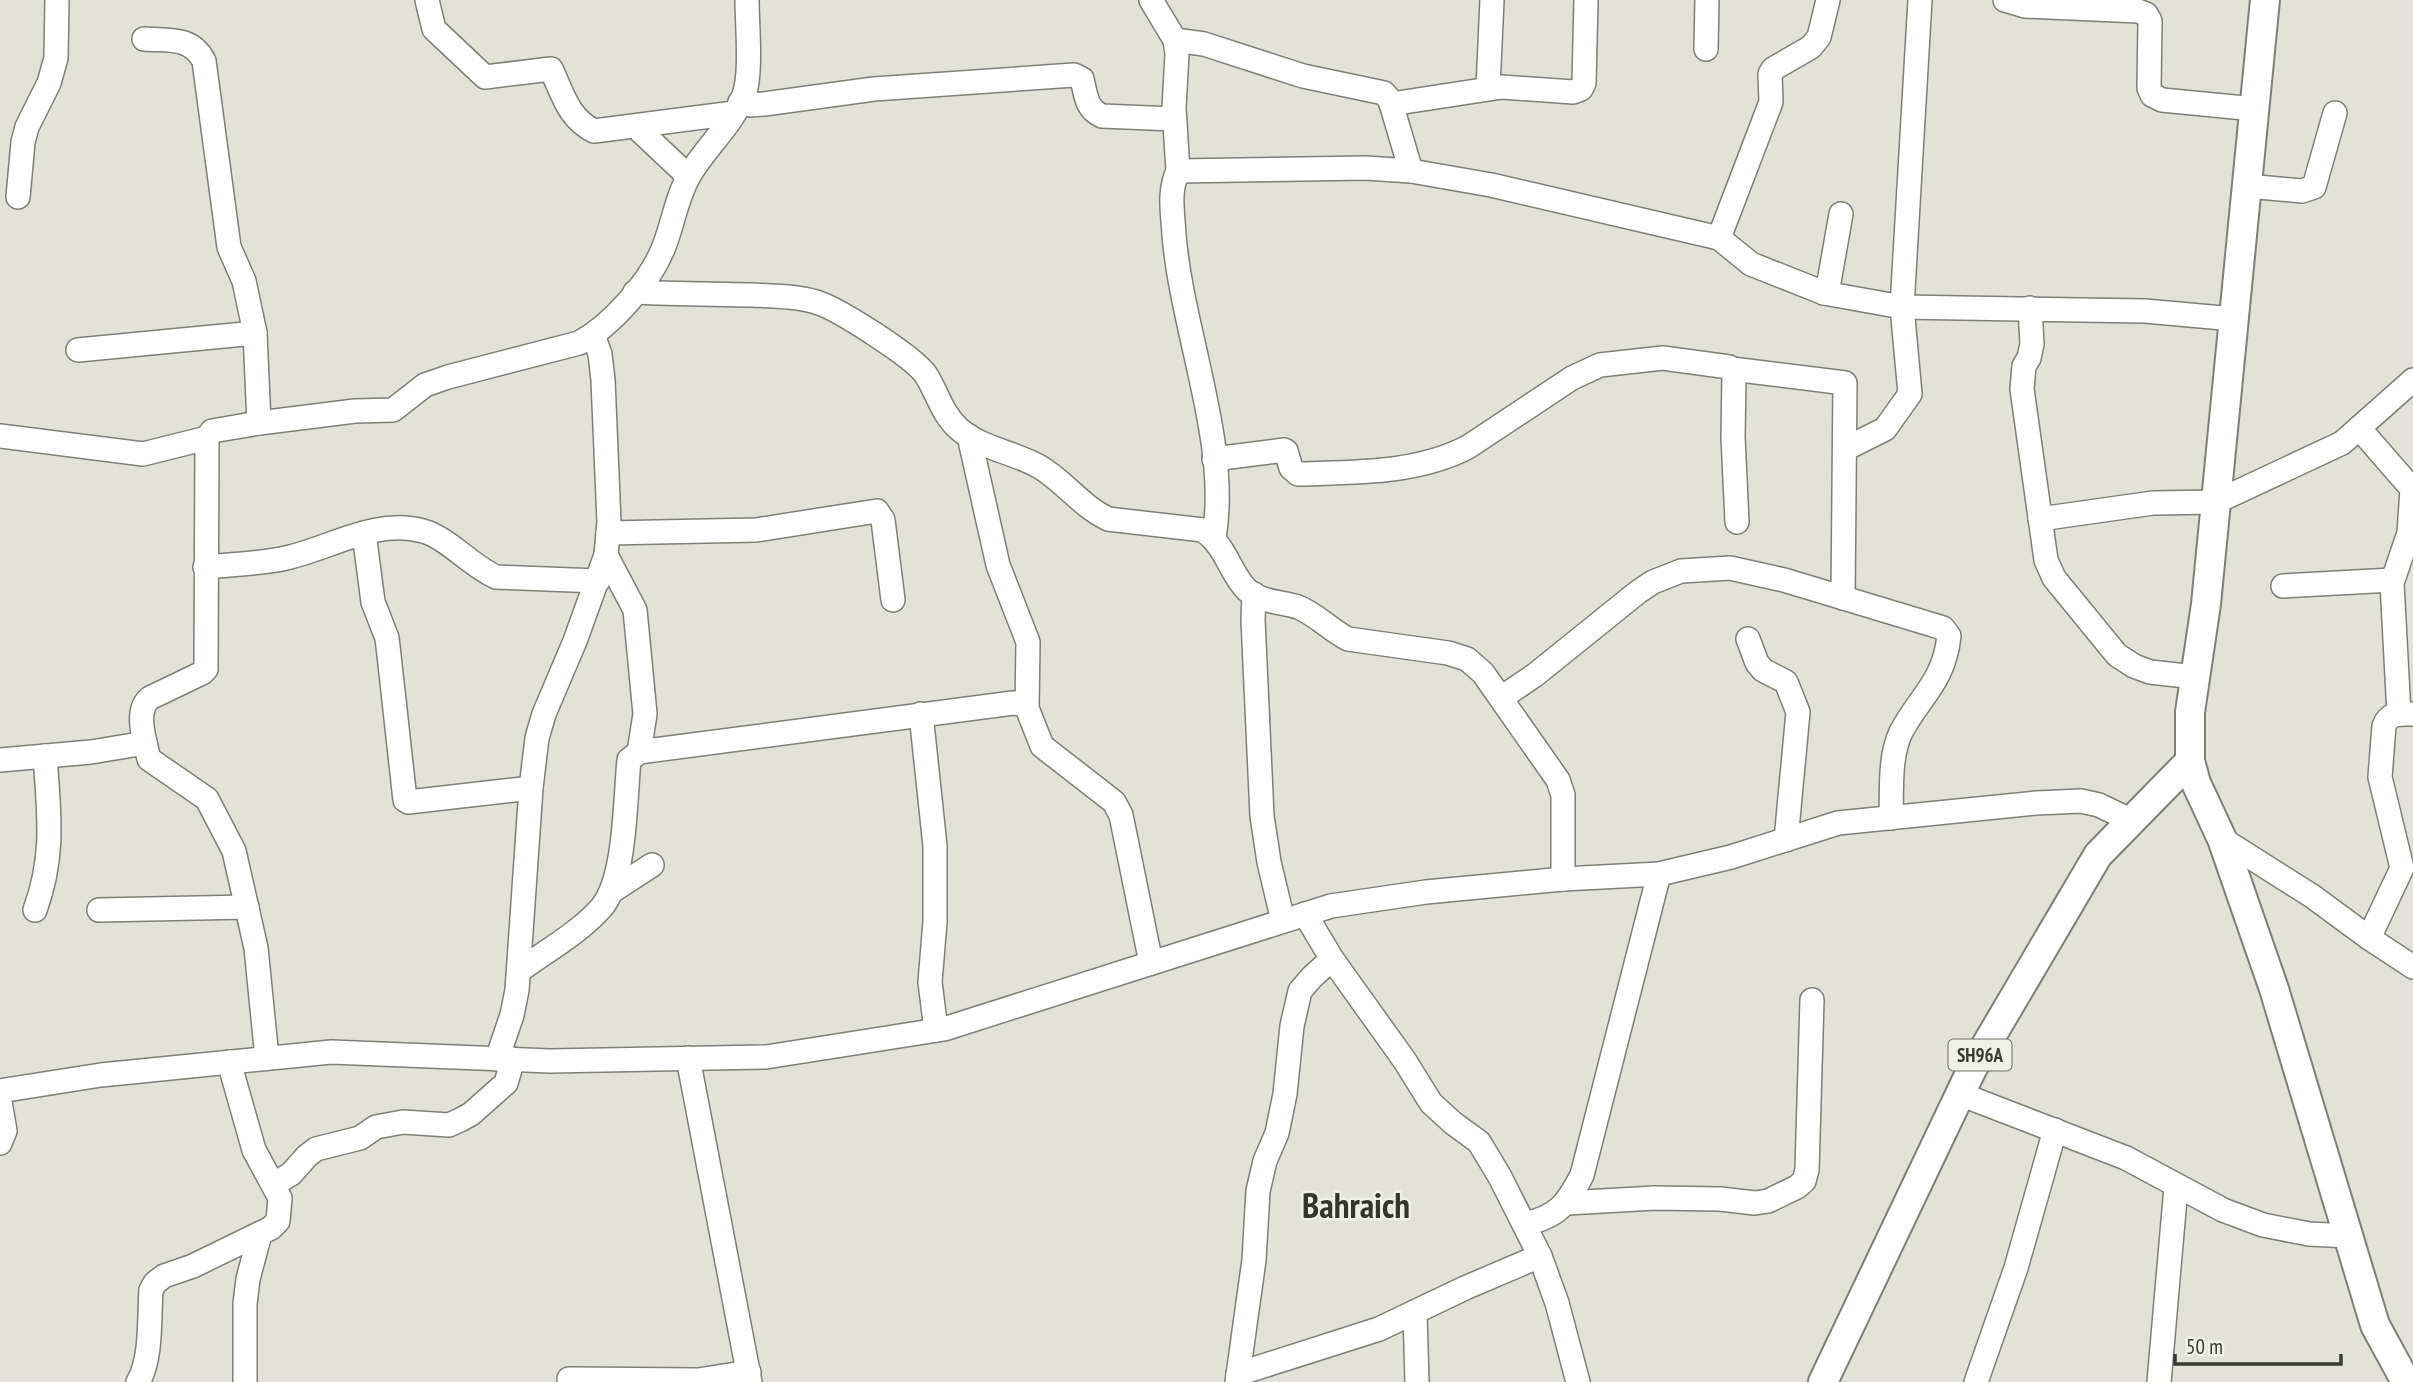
<svg xmlns="http://www.w3.org/2000/svg" width="2413" height="1382" font-family="'PT Sans Narrow',sans-serif">
	<rect width="100%" height="100%" fill="#e2e2da"/>
	<g fill="none" stroke-linecap="round" stroke-linejoin="round">
		<defs>
			<g id="minor">
				<path d="M427,0L434,29L485,77L551,69C563,94 568,118 594,131L734,113"/>
				<polyline points="1151,0 1175,40 1177,54 1174,108 1178,171 1366,168 1411,171 1491,185 1719,238 1771,102 1770,74 1773,69 1811,47 1819,37 1828,0"/>
				<polyline points="2005,0 2025,6 2138,11 2146,14 2150,21 2149,88 2152,95 2162,100 2255,109"/>
				<path d="M144,39C169,41 191,36 204,61L229,247L244,281L255,333L259,423"/>
				<polyline points="1175,40 1204,44 1303,76 1384,93 1390,100 1411,171"/>
				<polyline points="1706,49 1707,0"/>
				<polyline points="1488,88 1492,0"/>
				<path d="M740,102L750,105L764,104L874,89L1074,75L1082,79C1086,95 1086,109 1102,116L1174,119"/>
				<polyline points="1391,104 1502,87 1573,92 1581,89 1584,83 1586,0"/>
				<polyline points="636,127 688,176"/>
				<path d="M1178,171C1168,192 1173,213 1174,235C1182,332 1230,443 1214,538"/>
				<polyline points="2247,186 2302,191 2314,187 2335,113"/>
				<polyline points="18,197 23,142 27,127 49,83 56,58 57,0"/>
				<polyline points="1719,238 1751,264 1824,293 1829,282 1841,214"/>
				<path d="M635,292C674,294 714,294 752,295C774,296 795,296 816,302C837,308 914,357 926,375C938,394 942,414 959,429C982,449 1014,452 1040,467C1065,482 1081,506 1108,519L1203,530C1227,547 1229,572 1247,590C1260,602 1282,602 1298,607C1316,614 1330,630 1348,639L1448,653L1467,659L1483,673L1558,780L1563,795V879"/>
				<polyline points="1824,293 1902,307 2145,311 2234,319"/>
				<polyline points="2030,308 2032,344 2029,358 2024,366 2022,389 2046,560 2054,578 2117,655 2134,666 2150,672 2195,677"/>
				<polyline points="78,350 255,333"/>
				<polyline points="1732,369 1845,383 1843,598"/>
				<polyline points="2359,428 2413,490"/>
				<path d="M0,436L143,454L207,438L206,669L202,673L150,698C134,711 145,741 149,759L207,799L234,851L256,948L267,1058"/>
				<polyline points="969,436 998,565 1028,642 1027,708"/>
				<path d="M207,438L212,431L259,423L355,411L393,410L425,385L448,377L579,343C611,326 649,283 663,249C673,225 676,198 690,174C706,147 732,125 744,95C752,73 747,25 747,0"/>
				<polyline points="1845,449 1885,429 1910,394 1902,307 1920,0"/>
				<path d="M1214,459L1284,450L1286,451L1291,468L1298,474C1355,472 1416,474 1468,447L1572,378L1600,365L1663,358L1729,367L1734,373L1733,437L1737,522"/>
				<polyline points="2040,519 2153,503 2216,502 2342,443 2413,380"/>
				<polyline points="364,533 373,602 387,638 389,655 405,800 408,802 531,788"/>
				<polyline points="608,533 756,530 877,511 883,520 893,600"/>
				<polyline points="606,555 635,610 645,714 639,752"/>
				<path d="M205,567C232,564 260,564 286,558C331,548 376,518 423,531C448,538 471,566 496,577L598,581"/>
				<polyline points="2283,586 2392,580"/>
				<polyline points="1254,594 1253,620 1262,816 1269,862 1283,921"/>
				<polyline points="1748,639 1757,663 1763,670 1786,682 1798,712 1786,840"/>
				<path d="M1501,698L1535,675L1638,592L1653,582L1681,571L1730,568L1784,580L1943,628L1949,636C1944,682 1920,696 1901,732C1889,757 1892,790 1891,818"/>
				<polyline points="921,714 935,846 935,922 930,982 936,1030"/>
				<polyline points="2399,714 2392,583 2409,533 2412,489"/>
				<polyline points="0,760 91,752 145,743"/>
				<polyline points="2222,839 2312,896 2369,938 2413,967"/>
				<polyline points="612,891 652,865"/>
				<path d="M35,910C55,855 49,814 45,756"/>
				<polyline points="99,910 247,907"/>
				<polyline points="1305,914 1332,959 1405,1061 1431,1103 1453,1123 1479,1142 1500,1177 1540,1256 1557,1303 1578,1382"/>
				<path d="M2369,938L2402,868L2380,777L2384,726C2389,712 2401,714 2413,714"/>
				<path d="M519,971C546,951 579,933 601,908C626,880 625,798 629,760L639,752L1013,703L1022,704L1027,708L1042,746L1114,802L1121,815L1151,963"/>
				<polyline points="688,1058 750,1382"/>
				<polyline points="497,1059 512,1015 517,990 531,788 537,738 544,714 575,641 606,555 609,522 603,380 600,354 593,335"/>
				<polyline points="0,1091 101,1075 331,1052 550,1061 766,1057 944,1029 1331,906 1426,892 1563,879 1659,874 1731,857 1838,823 2036,803 2081,801 2099,805 2132,821"/>
				<polyline points="1960,1094 2126,1158 2223,1210 2263,1225 2309,1234 2349,1236"/>
				<polyline points="0,1102 5,1131 0,1143"/>
				<polyline points="274,1184 291,1174 307,1156 316,1149 360,1138 376,1127 403,1122 449,1125 460,1120 471,1114 506,1083 513,1059"/>
				<polyline points="1567,1203 1655,1198 1720,1199 1755,1203 1768,1201 1797,1187 1804,1181 1807,1170 1812,1000"/>
				<path d="M1524,1224C1558,1217 1567,1204 1582,1175L1659,874"/>
				<polyline points="1415,1312 1417,1382"/>
				<polyline points="1238,1374 1379,1329 1465,1288 1540,1256"/>
				<polyline points="569,1379 698,1380 749,1372"/>
				<path d="M138,1382C152,1359 149,1317 151,1290L155,1283L164,1276L193,1266L271,1228L278,1221L280,1198L254,1150L229,1062"/>
				<polyline points="245,1382 245,1304 248,1279 260,1234"/>
				<polyline points="1237,1382 1254,1260 1258,1191 1265,1161 1277,1133 1285,1094 1292,1026 1300,991 1312,977 1332,959"/>
				<polyline points="1976,1382 2016,1268 2055,1130"/>
				<polyline points="2159,1382 2176,1187"/>
			</g>
			<g id="major">
				<polyline points="2265,0 2206,604 2190,712 2190,761 2196,783 2222,839 2274,989 2375,1325 2406,1382"/>
				<polyline points="1823,1382 1972,1069 2098,855 2190,761"/>
			</g>
		</defs>
		<!-- minor casing -->
		<use href="#minor" stroke="#7e7f77" stroke-width="26"/>
		<!-- major casing -->
		<use href="#major" stroke="#7e7f77" stroke-width="32"/>
		<!-- minor -->
		<use href="#minor" stroke="#fff" stroke-width="23"/>
		<!-- major -->
		<use href="#major" stroke="#fff" stroke-width="28"/>
	</g>
	<g text-anchor="middle" stroke-width="5" stroke-linejoin="round" paint-order="stroke">
		<!-- shield labels -->
		<rect fill="#eff0e7" stroke="#70706b" stroke-width="2" x="1948.5" y="1039.5" width="63" height="31" rx="5"/>
		<g font-size="19" font-weight="bold" fill="#393936">
			<text x="1980" y="1062">SH96A</text>
		</g>
		<!-- town labels -->
		<g font-size="35" font-weight="bold" fill="#35352f" stroke="#eff0e7">
			<text x="1356" y="1218">Bahraich</text>
		</g>
	</g>
	<!-- scale -->
	<path d="M2175 1354v10h166v-10" fill="none" stroke="#393936" stroke-width="3.5"/>
	<text x="2186" y="1354" font-size="21" fill="#393936" stroke="#eff0e7" stroke-width="5" paint-order="stroke">50 m</text>
</svg>
